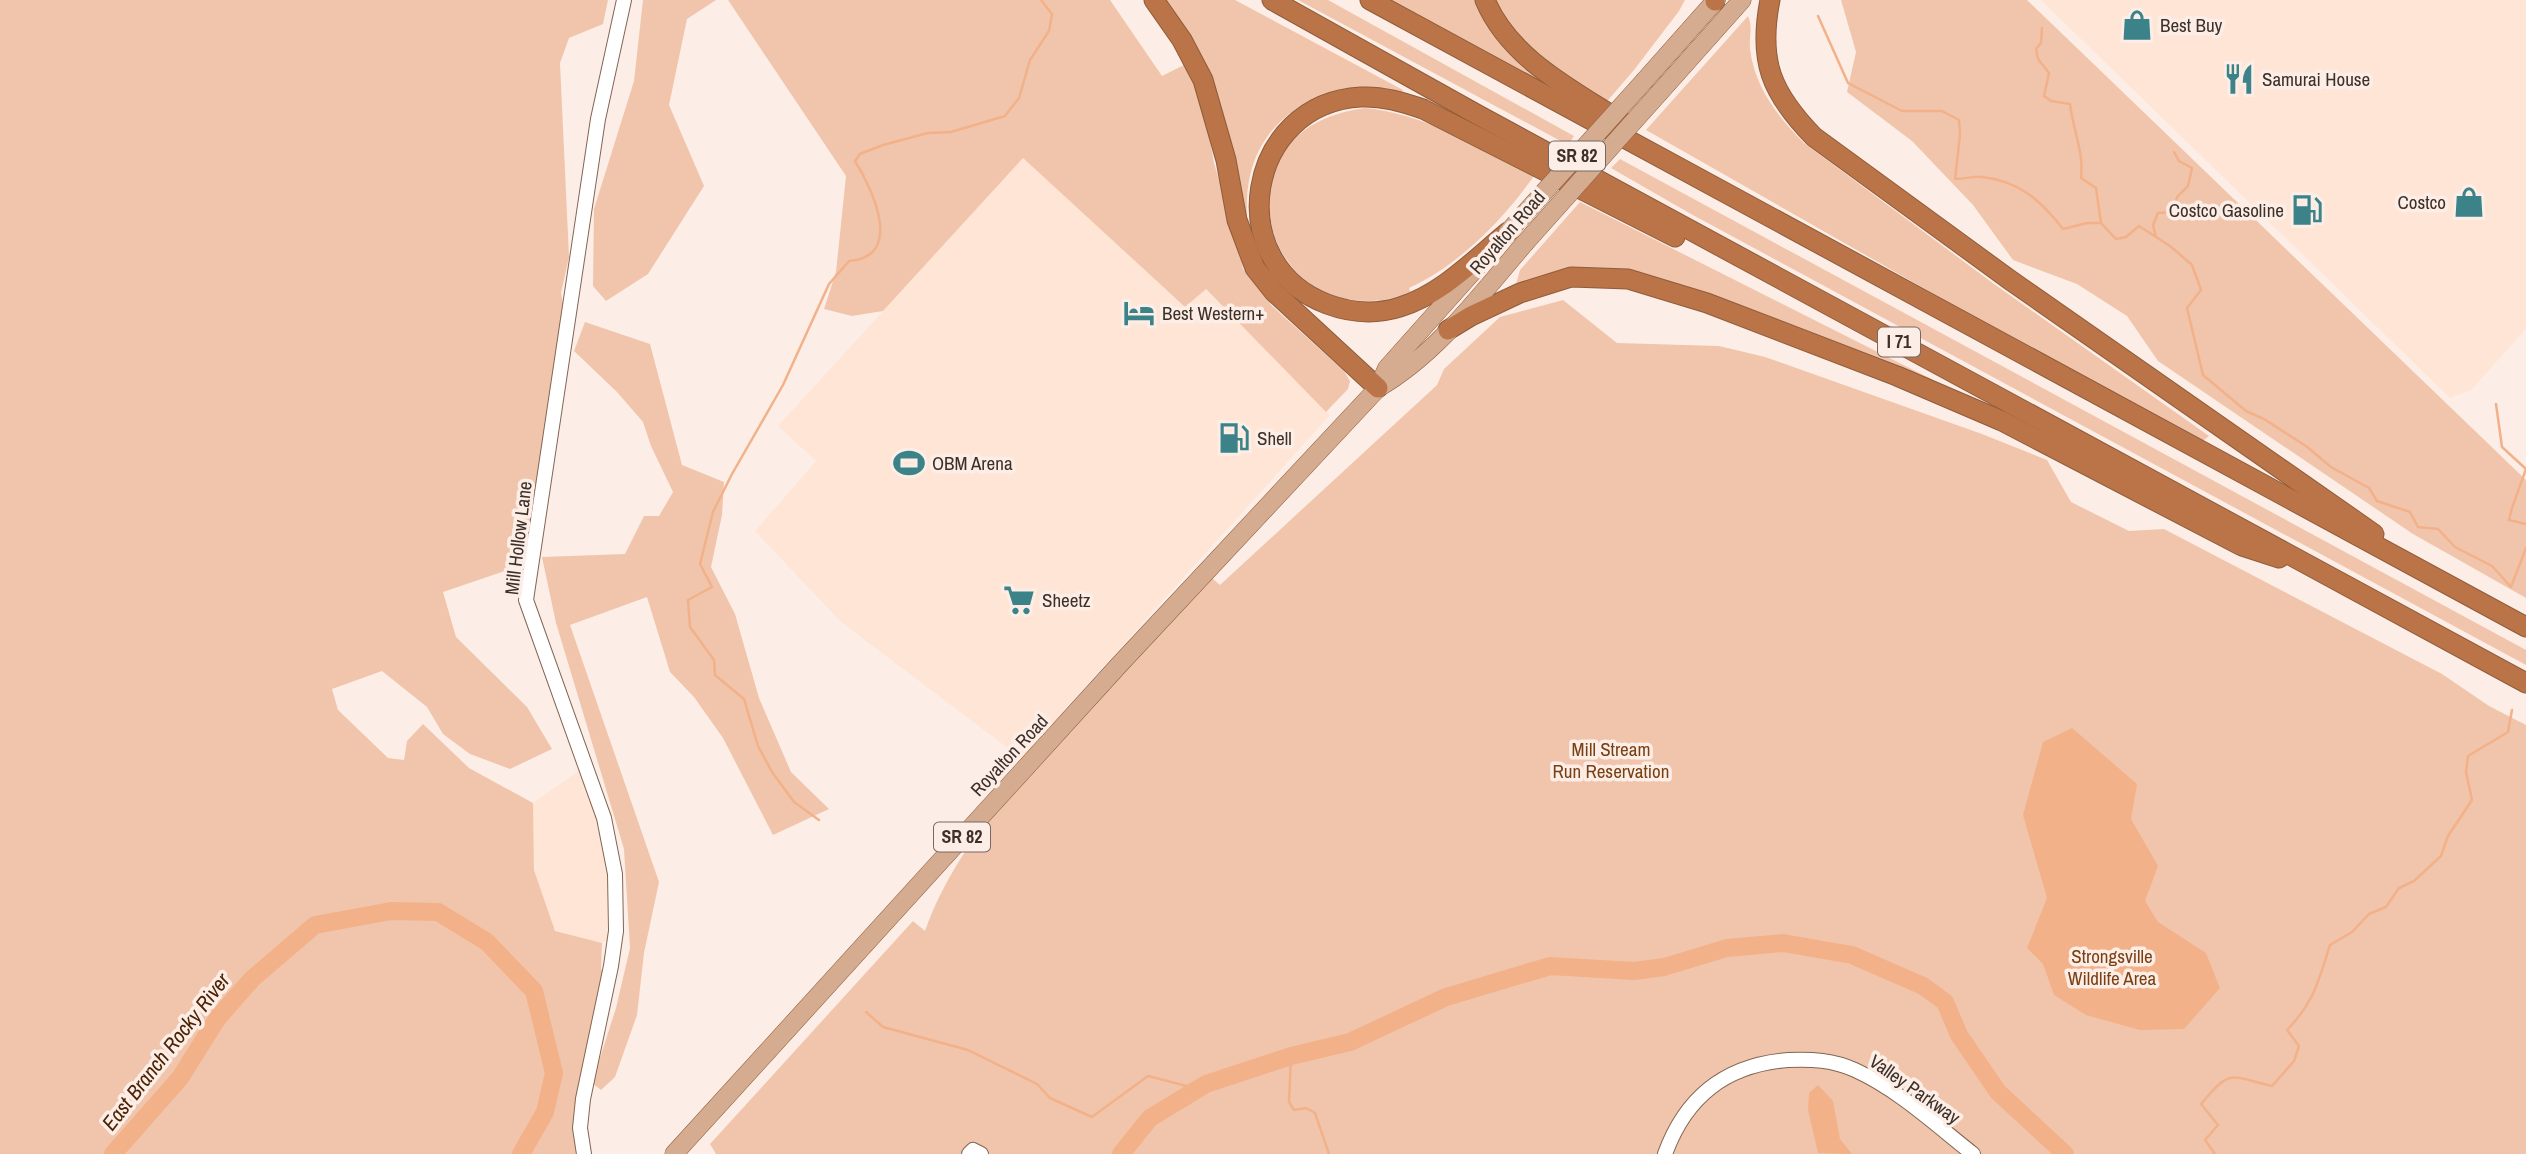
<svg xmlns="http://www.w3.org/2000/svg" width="2526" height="1154" font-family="'Archivo Narrow',sans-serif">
	<rect width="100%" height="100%" fill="#fceee6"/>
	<!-- built -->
	<g fill="#fee5d6">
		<polygon points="2041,0 2526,0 2526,329 2471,390 2450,398"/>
		<polygon points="1023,158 1185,307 1205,289 1330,415 1021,758 841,622 755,531 816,461 778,426"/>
		<polygon points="580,770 595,808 607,859 607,940 602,943 555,932 534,870 533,803"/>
	</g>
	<!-- green -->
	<g fill="#f1c5ab">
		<polygon points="0,0 608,0 603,24 569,38 560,63 569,257 561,293 568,330 534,561 443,592 456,637 527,707 552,749 510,769 470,754 443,734 427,707 382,671 332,689 338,710 388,758 404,760 407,741 423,724 469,768 533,803 534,870 555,931 602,943 601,970 608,968 579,1109 583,1154 0,1154"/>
		<polygon points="643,0 716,0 687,19 669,105 704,186 648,274 606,301 593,286 594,209 634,81"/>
		<polygon points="728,0 1110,0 1162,76 1186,64 1202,97 1214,163 1238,244 1243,269 1272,306 1344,371 1350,381 1348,389 1326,412 1206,289 1185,307 1023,158 883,311 852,316 824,309 836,272 846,176"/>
		<path d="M1159,0H1235L1403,90L1402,92C1338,77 1265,107 1250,176C1246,192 1247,209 1247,225L1230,160Z"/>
		<polygon points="1298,0 1328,0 1574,136 1568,145"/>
		<polygon points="1387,0 1477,0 1552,88"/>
		<polygon points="1490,0 1685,0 1679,11 1634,70 1603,106 1522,47"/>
		<polygon points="1841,0 2027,0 2526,480 2526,598 2413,534 2158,361 2127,316 2077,284 2013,260 1973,205 1912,141 1847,92 1856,52"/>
		<path d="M1748,16C1753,27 1749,37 1750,49C1755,88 1778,117 1804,143L1994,284L2209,436L2203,441L1948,302L1646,130Z"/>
		<path d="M1365,108C1426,114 1481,148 1534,176C1503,220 1458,266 1409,288L1411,293C1263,345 1203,128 1365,108Z"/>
		<polygon points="1620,159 2526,650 2526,665 1691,214 1611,168"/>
		<polygon points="1580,202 1971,399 1745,312 1556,273 1516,284 1520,270"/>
		<path d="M1563,300L1617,343L1719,346L1765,357L1982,434L2047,460L2071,502L2129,531L2164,529L2442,674L2489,706L2526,725V1154H716L710,1144L913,921L925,931C954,849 1017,782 1074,719C1118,670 1162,622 1206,573L1220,585L1437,385L1444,369L1500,317Z"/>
		<polygon points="585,322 650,344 682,465 724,482 722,515 711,567 735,614 759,698 791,772 829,809 773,835 723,738 694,697 670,672 647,597 570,625 659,882 644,953 637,1015 615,1077 601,1090 592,1083 616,1008 630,948 624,849 556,623 542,557 625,554 644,516 659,516 673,492 651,446 643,422 617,392 574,351"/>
	</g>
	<!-- water -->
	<g fill="#f2b189">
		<polygon points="2072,728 2137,784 2131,819 2158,866 2145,901 2158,922 2206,953 2220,988 2184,1029 2140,1030 2086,1015 2054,995 2043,964 2027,948 2047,898 2023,815 2043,742"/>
		<polygon points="1818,1085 1833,1101 1840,1139 1852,1154 1818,1153 1808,1110 1809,1093"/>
	</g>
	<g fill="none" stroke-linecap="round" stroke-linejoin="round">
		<!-- stream -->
		<g stroke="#f2b189" stroke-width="2.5">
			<path d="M1818,16L1848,83L1902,111H1942L1959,120L1960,135L1955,179C1964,179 1974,176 1982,177C2020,181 2041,201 2063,229L2087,223H2101L2116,239L2126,237L2139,226L2170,246L2192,265L2201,290L2187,308L2203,375L2246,411L2264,419L2306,446L2331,467L2369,488L2377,501L2410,512L2418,527L2438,529L2455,547L2492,566L2511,587L2526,548"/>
			<path d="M2042,28L2041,43L2036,49L2038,59L2049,73L2044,96L2051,101L2070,104C2073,130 2084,152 2081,178L2096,188L2101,223"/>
			<polyline points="2156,237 2153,225 2158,213 2173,212 2177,197 2188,186 2192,168 2179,161 2174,152"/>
			<polyline points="2496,404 2502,447 2526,469 2512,508 2509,520 2526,524"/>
			<path d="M819,820L794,802L772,772L758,746L744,699L715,675L714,660L690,627L688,600L712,587L700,564L713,512L732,474L783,385L829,284L849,261C905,257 872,188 855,161L860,154L883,145L928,133L951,132L1005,116L1019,98L1030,60L1049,31L1052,14L1041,0"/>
			<polyline points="866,1012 883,1027 968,1050 1037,1084 1050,1098 1092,1117 1148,1076 1198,1089"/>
			<polyline points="1291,1056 1289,1102 1294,1110 1306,1108 1315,1113 1329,1154"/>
			<path d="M2215,1154L2205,1140L2218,1125L2201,1104C2231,1068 2229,1076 2272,1086L2294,1061L2299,1046L2287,1030C2315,1001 2318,982 2330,945L2352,932L2369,914L2386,907L2399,888L2414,881L2441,856L2448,836L2472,800L2466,772L2468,756L2508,732L2512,710"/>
		</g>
		<!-- river -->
		<g stroke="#f2b189" stroke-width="18">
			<polyline points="113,1154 180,1078 217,1019 252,979 315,925 391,911 438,912 487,942 534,991 554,1073 545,1112 521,1154"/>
			<polyline points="1121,1154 1150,1118 1206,1084 1291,1056 1350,1042 1446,997 1550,966 1634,971 1664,967 1727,948 1783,943 1852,955 1923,986 1945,1002 1959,1035 1998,1092 2065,1154"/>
		</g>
		<defs>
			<g id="minor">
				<polyline points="584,1154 580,1128 583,1099 611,966 616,931 615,874 604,818 526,600 598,119 624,0"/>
				<polyline points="969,1154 973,1150 981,1154"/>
				<path d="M1665,1154C1686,1096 1726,1065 1788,1060C1812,1059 1833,1060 1855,1070C1899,1090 1936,1125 1973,1154"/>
			</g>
			<g id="major">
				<polyline points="1645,80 1716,0"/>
				<polyline points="1660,92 1742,0"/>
				<polyline points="1378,388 1387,368 1477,267"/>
				<path d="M674,1154L1119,665L1378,388C1437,354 1481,294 1525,243"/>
			</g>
			<g id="highway">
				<polyline points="1154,0 1182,40 1203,80 1226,160 1237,220 1255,268 1274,292 1378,388"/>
				<polyline points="1272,0 1478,115 2526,683"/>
				<polyline points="1370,0 2526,627"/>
				<path d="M1485,0C1510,60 1575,91 1627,125"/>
				<polyline points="1715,0 1715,1"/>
				<path d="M1770,0C1758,61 1771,93 1814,137L2010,280L2374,534"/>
				<path d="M1508,232C1475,259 1442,294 1400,307C1375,315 1351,313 1327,304C1220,263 1246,103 1361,97C1383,96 1402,102 1423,109L1675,237"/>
				<polyline points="1448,330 1471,316 1520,293 1571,277 1628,279 1707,303 1897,376 2002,421 2242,546 2279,558"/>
			</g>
		</defs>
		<!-- minor casing -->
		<use href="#minor" stroke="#826553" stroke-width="16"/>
		<!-- major casing -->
		<use href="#major" stroke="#8e5c3c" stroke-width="19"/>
		<!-- highway casing -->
		<use href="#highway" stroke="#8e5c3c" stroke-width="21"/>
		<!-- minor -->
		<use href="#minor" stroke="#fff" stroke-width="14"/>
		<!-- major -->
		<use href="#major" stroke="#d6ac91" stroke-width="18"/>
		<!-- highway -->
		<use href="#highway" stroke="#ba7447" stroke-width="19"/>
		<defs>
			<g id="major-bridge">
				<polyline points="1508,232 1645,80"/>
				<polyline points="1525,243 1660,92"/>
			</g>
		</defs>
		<!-- major-bridge casing -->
		<use href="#major-bridge" stroke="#8e5c3c" stroke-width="19" stroke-linecap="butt"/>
		<!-- major-bridge -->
		<use href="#major-bridge" stroke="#d6ac91" stroke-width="18"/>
	</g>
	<!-- icons -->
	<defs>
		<symbol id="shop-bare" viewBox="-9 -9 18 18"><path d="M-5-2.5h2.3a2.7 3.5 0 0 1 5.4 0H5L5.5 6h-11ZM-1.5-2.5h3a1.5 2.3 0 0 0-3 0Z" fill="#3b8388" stroke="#fceee6" stroke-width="2.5" paint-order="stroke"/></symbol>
		<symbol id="restaurant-bare" viewBox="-9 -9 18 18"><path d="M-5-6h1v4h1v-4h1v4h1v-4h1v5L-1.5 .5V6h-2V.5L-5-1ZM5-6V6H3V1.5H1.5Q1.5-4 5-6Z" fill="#3b8388" stroke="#fceee6" stroke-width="2.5" paint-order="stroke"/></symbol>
		<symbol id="fuel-bare" viewBox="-9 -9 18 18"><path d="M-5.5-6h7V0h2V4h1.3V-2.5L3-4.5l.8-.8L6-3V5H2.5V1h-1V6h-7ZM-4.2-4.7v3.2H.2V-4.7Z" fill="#3b8388" stroke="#fceee6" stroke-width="2.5" paint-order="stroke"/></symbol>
		<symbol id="hotel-bare" viewBox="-9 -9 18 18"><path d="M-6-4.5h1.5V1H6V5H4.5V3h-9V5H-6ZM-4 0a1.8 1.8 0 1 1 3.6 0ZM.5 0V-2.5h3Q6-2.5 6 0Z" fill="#3b8388" stroke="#fceee6" stroke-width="2.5" paint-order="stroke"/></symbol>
		<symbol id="stadium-bare" viewBox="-9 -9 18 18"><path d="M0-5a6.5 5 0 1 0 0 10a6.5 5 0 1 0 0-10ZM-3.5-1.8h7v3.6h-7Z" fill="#3b8388" stroke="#fceee6" stroke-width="2.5" paint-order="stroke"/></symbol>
		<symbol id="supermarket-bare" viewBox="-9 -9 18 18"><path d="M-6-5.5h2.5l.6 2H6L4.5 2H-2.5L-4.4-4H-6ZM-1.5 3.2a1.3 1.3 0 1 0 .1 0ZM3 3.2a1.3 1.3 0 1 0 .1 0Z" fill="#3b8388" stroke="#fceee6" stroke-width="2.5" paint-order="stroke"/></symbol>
	</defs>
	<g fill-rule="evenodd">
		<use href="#shop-bare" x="2115" y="3" width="44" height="44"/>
		<use href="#restaurant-bare" x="2217" y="57" width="44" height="44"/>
		<use href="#shop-bare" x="2447" y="180" width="44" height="44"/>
		<use href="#fuel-bare" x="2285" y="188" width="44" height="44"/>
		<use href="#hotel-bare" x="1117" y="291" width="44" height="44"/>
		<use href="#fuel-bare" x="1212" y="416" width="44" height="44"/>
		<use href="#stadium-bare" x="887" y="441" width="44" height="44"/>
		<use href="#supermarket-bare" x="997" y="578" width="44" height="44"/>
	</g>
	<g text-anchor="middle" stroke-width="7" stroke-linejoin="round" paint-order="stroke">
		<!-- shield labels -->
		<g fill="#fceee6" stroke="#766961" stroke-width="2">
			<rect x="1549" y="141.5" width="56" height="29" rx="5"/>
			<rect x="1878" y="327.5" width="42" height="29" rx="5"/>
			<rect x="934" y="822.5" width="56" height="29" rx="5"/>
		</g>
		<g font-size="18" font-weight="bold" fill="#3d3028">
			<text x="1577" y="162">SR 82</text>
			<text x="1899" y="348">I 71</text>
			<text x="962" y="843">SR 82</text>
		</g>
		<!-- poi labels -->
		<g font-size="19" fill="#3d3028" stroke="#fceee6" text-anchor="start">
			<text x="2160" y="32">Best Buy</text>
			<text x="2262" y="86">Samurai House</text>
			<text x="2446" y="209" text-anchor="end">Costco</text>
			<text x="2284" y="217" text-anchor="end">Costco Gasoline</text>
			<text x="1162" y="320">Best Western+</text>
			<text x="1257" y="445">Shell</text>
			<text x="932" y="470">OBM Arena</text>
			<text x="1042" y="607">Sheetz</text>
		</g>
		<!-- street labels -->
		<g font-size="19" fill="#3d3028" stroke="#fceee6">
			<text transform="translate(1507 232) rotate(-49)" y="7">Royalton Road</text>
			<text transform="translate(518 538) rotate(-83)" y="7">Mill Hollow Lane</text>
			<text transform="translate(1009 755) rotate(-47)" y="7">Royalton Road</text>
			<text transform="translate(1915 1089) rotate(35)" y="7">Valley Parkway</text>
		</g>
		<!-- park labels -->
		<g font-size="19" fill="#7a3f13" stroke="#fceee6">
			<text x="1611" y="756">Mill Stream<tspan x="1611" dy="22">Run Reservation</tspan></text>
			<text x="2112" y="963">Strongsville<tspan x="2112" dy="22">Wildlife Area</tspan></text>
		</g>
		<!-- water labels -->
		<g font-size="21" font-style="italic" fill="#4d2305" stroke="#fceee6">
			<text transform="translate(166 1052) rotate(-52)" y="7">East Branch Rocky River</text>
		</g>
	</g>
</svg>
